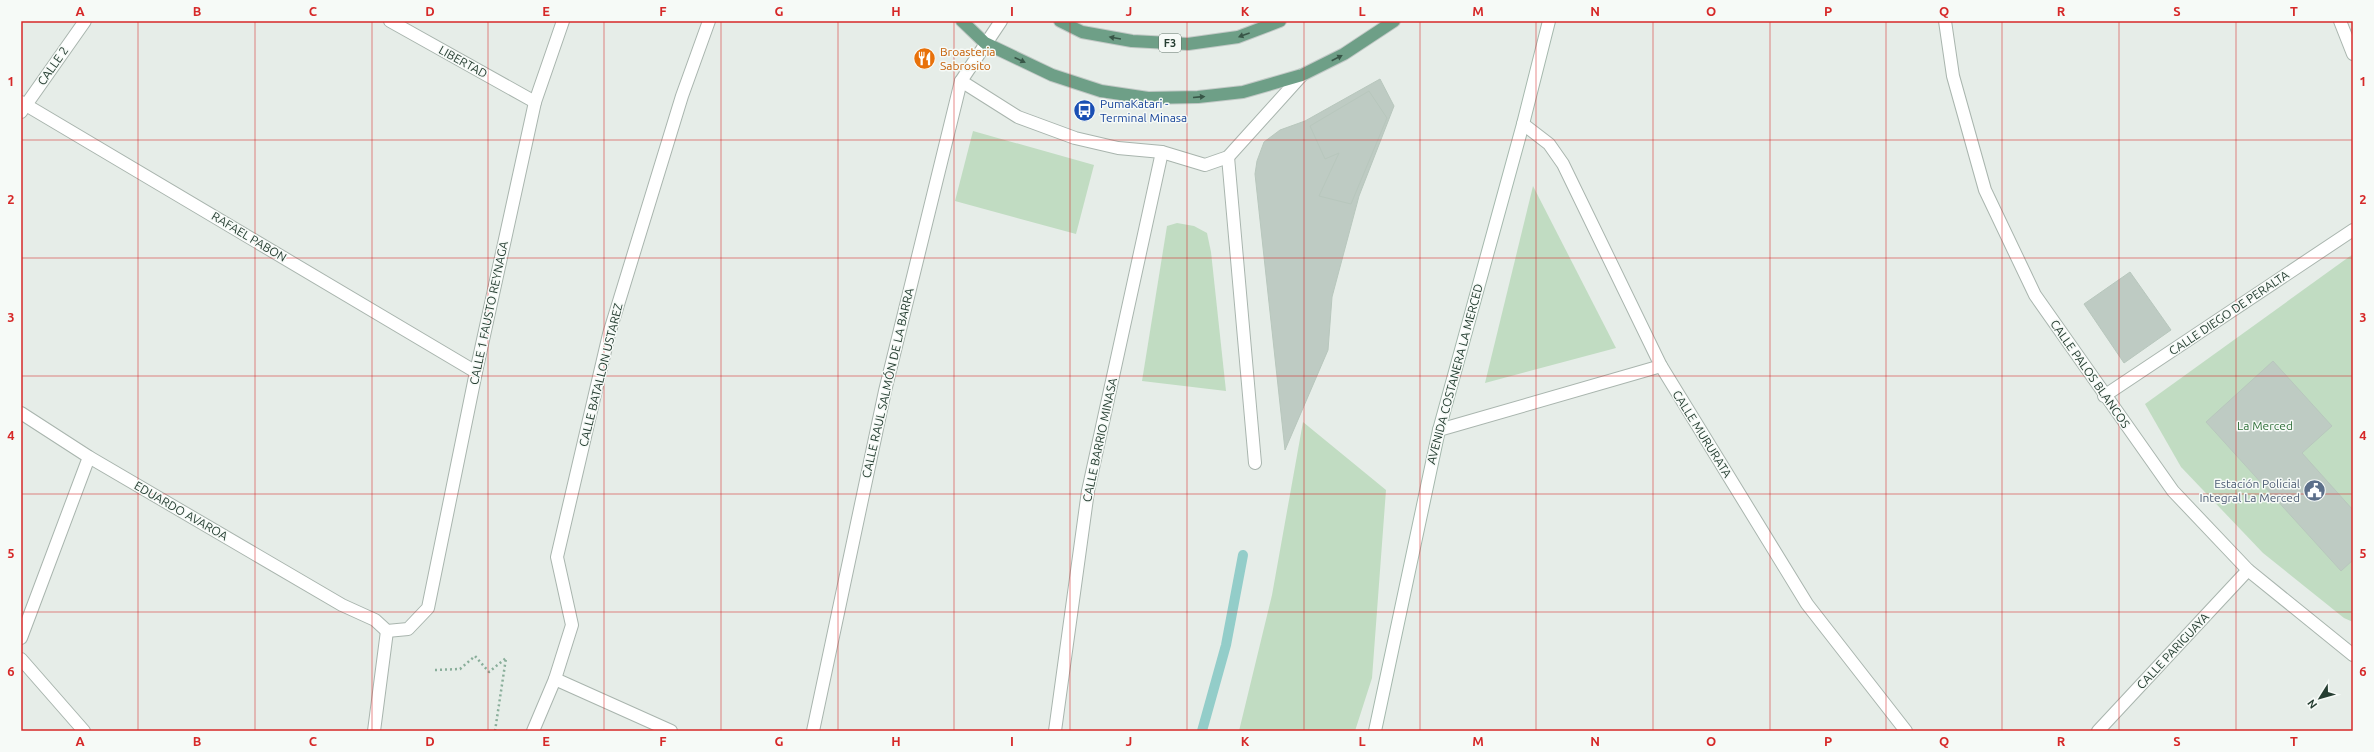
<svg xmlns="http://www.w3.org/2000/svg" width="2374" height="752" font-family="Ubuntu,sans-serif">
	<rect width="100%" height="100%" fill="#e6ede8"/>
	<!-- green -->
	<g fill="#c1dcc2">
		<polygon points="973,131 1094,165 1076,234 955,201"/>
		<polygon points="1533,186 1616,348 1485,383"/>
		<polygon points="1177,223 1194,226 1207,233 1211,252 1226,391 1142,381 1167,226"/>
		<polygon points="2353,254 2353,622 2344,618 2263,553 2181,467 2145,404"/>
		<polygon points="1303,422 1386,490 1372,678 1355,731 1239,731 1272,595"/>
	</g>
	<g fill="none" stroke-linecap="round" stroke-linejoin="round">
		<!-- stream -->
		<polyline stroke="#93cdc9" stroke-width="10" points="1202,731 1226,645 1243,555"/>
	</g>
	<!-- building -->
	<g fill="#becbc3" stroke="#b8c7bd">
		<polygon points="1380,79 1394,106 1359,196 1332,297 1328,350 1285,450 1255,174 1257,161 1264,142 1280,130 1305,121"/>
		<polygon points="1369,91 1387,118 1351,204 1319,196 1339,153 1325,159 1310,126"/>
		<polygon points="2130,272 2171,330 2124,363 2084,304"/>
		<polygon points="2273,361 2332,426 2302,453 2353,510 2353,560 2341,571 2206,422"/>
	</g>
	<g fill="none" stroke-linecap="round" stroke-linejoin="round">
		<defs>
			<g id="minor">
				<polyline points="390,21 535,102"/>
				<polyline points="1945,21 1953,76 1985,190 2035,295 2173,491 2248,570 2353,655"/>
				<polyline points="2340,21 2353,54"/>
				<polyline points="961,81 1018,117 1075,138 1118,148 1162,152 1205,165 1228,157 1302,75"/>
				<polyline points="21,102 476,372"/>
				<polyline points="21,112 85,21"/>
				<polyline points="1523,124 1549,144 1563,164 1661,366 1807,604 1906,731"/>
				<polyline points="1228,157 1255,463"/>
				<polyline points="2104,396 2353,230"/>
				<polyline points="21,413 89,457 342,605 375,620 387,631 408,629 428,608 476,372 535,102 563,21"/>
				<polyline points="1439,430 1661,366"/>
				<polyline points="21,638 89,457"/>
				<polyline points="21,659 84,731"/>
				<polyline points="555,679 671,731"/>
				<polyline points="374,731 387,631"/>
				<polyline points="533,731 555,679 572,625 557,557 609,334 682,96 709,21"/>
				<polyline points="813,731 885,391 961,81 1001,21"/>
				<polyline points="1055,731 1088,491 1162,152"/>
				<polyline points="2098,731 2248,570"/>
			</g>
			<polyline id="secondary" points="1375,731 1439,430 1523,124 1549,21"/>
			<g id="primary">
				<polyline points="962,21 985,43 1052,75 1101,91 1148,98 1198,97 1243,92 1302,75 1344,54 1394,21"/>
				<polyline points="1060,21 1082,32 1132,41 1188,44 1238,37 1280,21"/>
			</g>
		</defs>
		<!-- minor casing -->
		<use href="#minor" stroke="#a9b5ae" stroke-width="14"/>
		<!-- secondary casing -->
		<use href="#secondary" stroke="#a5b8ad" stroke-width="14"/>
		<!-- primary casing -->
		<use href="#primary" stroke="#c2c9c6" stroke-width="14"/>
		<!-- path -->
		<polyline stroke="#89ae9a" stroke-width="2.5" stroke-dasharray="2 3" stroke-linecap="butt" points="435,670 460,669 475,656 489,672 506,658 495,731"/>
		<!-- minor -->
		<use href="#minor" stroke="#fff" stroke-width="12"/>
		<!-- secondary -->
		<use href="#secondary" stroke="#fff" stroke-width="12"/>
		<!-- primary -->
		<use href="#primary" stroke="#6e9f87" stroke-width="12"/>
	</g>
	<!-- one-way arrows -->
	<defs><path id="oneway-solid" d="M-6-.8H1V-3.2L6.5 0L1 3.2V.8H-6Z"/></defs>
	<g fill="#385647">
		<use href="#oneway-solid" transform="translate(1244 35) rotate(160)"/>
		<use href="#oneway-solid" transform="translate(1115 38) rotate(-170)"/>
		<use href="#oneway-solid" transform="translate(1337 58) rotate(-27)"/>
		<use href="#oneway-solid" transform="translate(1020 60) rotate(25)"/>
		<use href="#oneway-solid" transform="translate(1199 97) rotate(-5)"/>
	</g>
	<!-- grid -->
	<path fill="none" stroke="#d62828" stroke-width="1" stroke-opacity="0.55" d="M138,21V731M255,21V731M372,21V731M488,21V731M604,21V731M721,21V731M838,21V731M954,21V731M1070,21V731M1187,21V731M1304,21V731M1420,21V731M1536,21V731M1653,21V731M1770,21V731M1886,21V731M2002,21V731M2119,21V731M2236,21V731M21,140H2353M21,258H2353M21,376H2353M21,494H2353M21,612H2353"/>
	<!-- icons -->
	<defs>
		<symbol id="restaurant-disc" viewBox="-11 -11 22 22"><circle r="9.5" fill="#e8710a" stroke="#f6faf7"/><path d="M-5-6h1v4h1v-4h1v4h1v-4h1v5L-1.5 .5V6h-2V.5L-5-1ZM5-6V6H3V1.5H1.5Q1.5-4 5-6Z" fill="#fff"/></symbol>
		<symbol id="bus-disc" viewBox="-11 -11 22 22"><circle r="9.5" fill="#1a4fb4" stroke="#f6faf7"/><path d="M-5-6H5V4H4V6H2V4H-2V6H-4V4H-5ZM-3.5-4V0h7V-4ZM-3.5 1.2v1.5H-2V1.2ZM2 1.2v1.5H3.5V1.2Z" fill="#fff"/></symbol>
		<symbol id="civic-disc" viewBox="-11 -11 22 22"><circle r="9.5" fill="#5c6f8a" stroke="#f6faf7"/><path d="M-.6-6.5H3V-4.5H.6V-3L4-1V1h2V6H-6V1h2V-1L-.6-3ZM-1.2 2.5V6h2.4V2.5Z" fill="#fff"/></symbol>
	</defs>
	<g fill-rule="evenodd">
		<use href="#restaurant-disc" x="912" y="46" width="25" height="25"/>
		<use href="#bus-disc" x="1072" y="98" width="25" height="25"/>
		<use href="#civic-disc" x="2302" y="478" width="25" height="25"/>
	</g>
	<g text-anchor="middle" stroke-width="3" stroke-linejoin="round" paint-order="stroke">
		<!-- shield labels -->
		<rect fill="#f6faf7" stroke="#64766d" stroke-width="1" x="1159" y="34" width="22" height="18" rx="3"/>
		<g font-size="11" font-weight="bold" fill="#263e32">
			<text x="1170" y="47">F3</text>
		</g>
		<!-- food labels -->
		<g font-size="12" fill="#c56008" stroke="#f6faf7" text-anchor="start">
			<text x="940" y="56">Broasteria<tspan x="940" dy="14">Sabrosito</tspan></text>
		</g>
		<!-- street labels -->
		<g font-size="12" fill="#263e32" stroke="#f6faf7">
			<text transform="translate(463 62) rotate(29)" y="4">LIBERTAD</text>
			<text transform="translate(53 66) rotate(-55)" y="4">CALLE 2</text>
			<text transform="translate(249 237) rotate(31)" y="4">RAFAEL PABON</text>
			<text transform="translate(489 313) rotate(-78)" y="4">CALLE 1 FAUSTO REYNAGA</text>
			<text transform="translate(2229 313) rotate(-34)" y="4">CALLE DIEGO DE PERALTA</text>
			<text transform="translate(1455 374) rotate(-75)" y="4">AVENIDA COSTANERA LA MERCED</text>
			<text transform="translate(2090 374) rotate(55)" y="4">CALLE PALOS BLANCOS</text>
			<text transform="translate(601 375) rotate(-76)" y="4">CALLE BATALLON USTAREZ</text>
			<text transform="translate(888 383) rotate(-77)" y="4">CALLE RAUL SALMÓN DE LA BARRA</text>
			<text transform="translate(1702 434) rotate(58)" y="4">CALLE MURURATA</text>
			<text transform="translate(1100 440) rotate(-78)" y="4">CALLE BARRIO MINASA</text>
			<text transform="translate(181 511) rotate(30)" y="4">EDUARDO AVAROA</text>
			<text transform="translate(2173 651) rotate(-47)" y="4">CALLE PARIGUAYA</text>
		</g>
		<!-- transit labels -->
		<g font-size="12" fill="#164399" stroke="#f6faf7" text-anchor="start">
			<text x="1100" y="108">PumaKatari -<tspan x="1100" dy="14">Terminal Minasa</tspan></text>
		</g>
		<!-- park labels -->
		<g font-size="12" fill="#33723d" stroke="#f6faf7">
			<text x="2265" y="430">La Merced</text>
		</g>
		<!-- service labels -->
		<g font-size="12" fill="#4e5e75" stroke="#f6faf7" text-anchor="end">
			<text x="2300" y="488">Estación Policial<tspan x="2300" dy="14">Integral La Merced</tspan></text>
		</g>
	</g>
	<!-- border -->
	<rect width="2374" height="752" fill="none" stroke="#f6faf7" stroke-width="44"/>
	<!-- north arrow -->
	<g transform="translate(2320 698) rotate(233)" stroke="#f6faf7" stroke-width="3" paint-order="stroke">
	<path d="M0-3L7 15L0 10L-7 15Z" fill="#263e32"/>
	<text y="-6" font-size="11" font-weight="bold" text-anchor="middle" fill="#263e32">N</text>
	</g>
	<rect x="22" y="22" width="2330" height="708" fill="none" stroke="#d62828" stroke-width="1.5"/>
	<g font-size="13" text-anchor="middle" font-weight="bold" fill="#d62828">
		<text x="80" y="16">A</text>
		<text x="197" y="16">B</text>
		<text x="313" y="16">C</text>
		<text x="430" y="16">D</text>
		<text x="546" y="16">E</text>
		<text x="663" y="16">F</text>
		<text x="779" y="16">G</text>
		<text x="896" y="16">H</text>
		<text x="1012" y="16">I</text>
		<text x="1129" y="16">J</text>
		<text x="1245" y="16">K</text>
		<text x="1362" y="16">L</text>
		<text x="1478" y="16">M</text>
		<text x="1595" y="16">N</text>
		<text x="1711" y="16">O</text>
		<text x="1828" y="16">P</text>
		<text x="1944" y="16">Q</text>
		<text x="2061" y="16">R</text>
		<text x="2177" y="16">S</text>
		<text x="2294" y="16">T</text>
		<text x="11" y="86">1</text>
		<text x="2363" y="86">1</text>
		<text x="11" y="204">2</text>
		<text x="2363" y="204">2</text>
		<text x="11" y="322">3</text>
		<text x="2363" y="322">3</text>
		<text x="11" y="440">4</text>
		<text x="2363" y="440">4</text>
		<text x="11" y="558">5</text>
		<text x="2363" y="558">5</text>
		<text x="11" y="676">6</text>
		<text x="2363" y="676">6</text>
		<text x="80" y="746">A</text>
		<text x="197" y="746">B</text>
		<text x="313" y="746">C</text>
		<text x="430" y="746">D</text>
		<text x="546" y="746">E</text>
		<text x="663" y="746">F</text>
		<text x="779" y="746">G</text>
		<text x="896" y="746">H</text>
		<text x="1012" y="746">I</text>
		<text x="1129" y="746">J</text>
		<text x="1245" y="746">K</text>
		<text x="1362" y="746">L</text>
		<text x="1478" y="746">M</text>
		<text x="1595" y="746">N</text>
		<text x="1711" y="746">O</text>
		<text x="1828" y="746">P</text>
		<text x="1944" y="746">Q</text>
		<text x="2061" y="746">R</text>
		<text x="2177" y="746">S</text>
		<text x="2294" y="746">T</text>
	</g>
</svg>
